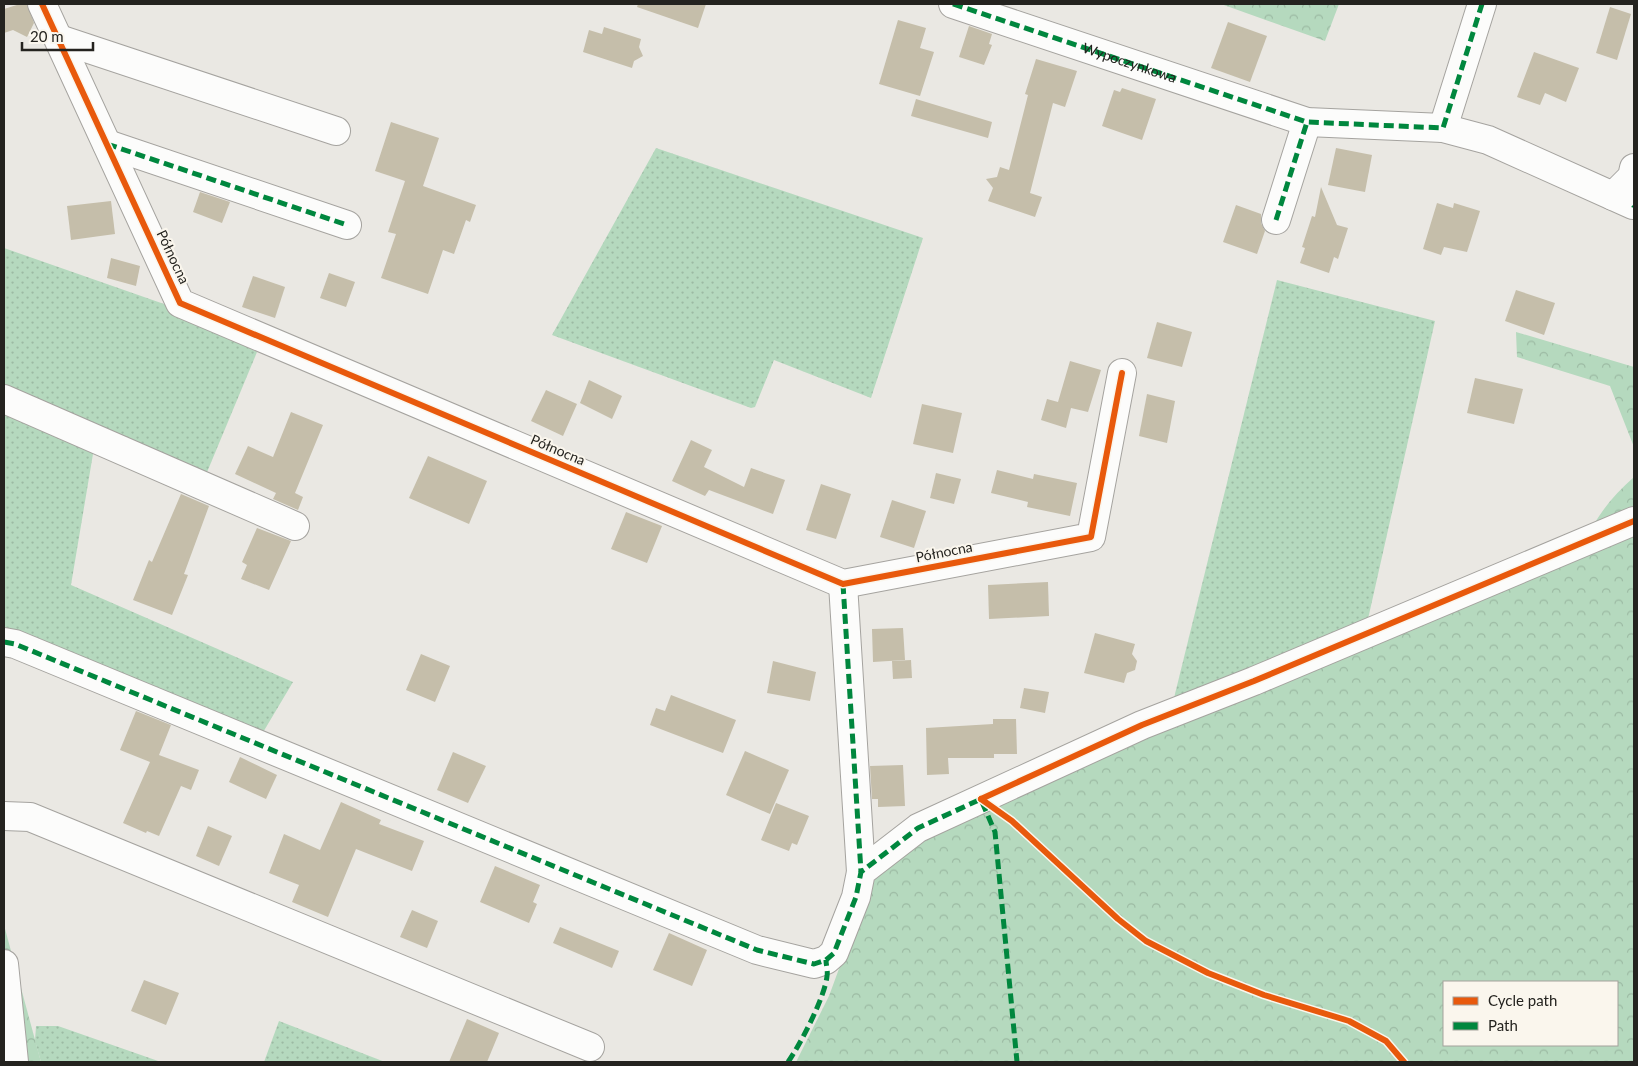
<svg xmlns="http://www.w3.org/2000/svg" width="1638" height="1066" font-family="Lato,sans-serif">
	<defs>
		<pattern id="grass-dots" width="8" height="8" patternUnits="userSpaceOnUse" patternTransform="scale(1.25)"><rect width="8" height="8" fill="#b5d9be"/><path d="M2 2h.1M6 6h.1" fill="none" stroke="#9cbaa3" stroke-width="1.8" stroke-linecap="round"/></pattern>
		<pattern id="forest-crowns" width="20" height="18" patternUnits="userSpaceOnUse" patternTransform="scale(1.25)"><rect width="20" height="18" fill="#b5d9be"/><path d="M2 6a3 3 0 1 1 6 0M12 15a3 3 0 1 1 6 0" fill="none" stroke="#9cbaa3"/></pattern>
	</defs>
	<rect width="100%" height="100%" fill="#eae8e3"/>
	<!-- grass -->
	<g fill="url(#grass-dots)">
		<polygon points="656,148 923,238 871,398 774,360 755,407 751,408 552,335"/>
		<polygon points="4,248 164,304 257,352 205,477 4,389"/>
		<polygon points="1277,280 1435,321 1368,619 1173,702"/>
		<polygon points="4,412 94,448 71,585 293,682 262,734 4,627"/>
		<polygon points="279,1021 385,1062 264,1062"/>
		<polygon points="36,1026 58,1026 161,1062 41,1062 35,1041"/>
	</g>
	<!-- forest -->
	<g fill="url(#forest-crowns)" fill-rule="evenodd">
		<polygon points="1221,4 1339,4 1325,41"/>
		<polygon points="1516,332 1634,367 1634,447 1610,386 1517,357"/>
		<path d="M1634,477V1062H796L829,996L866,895L880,870L924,833L1584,542C1597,516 1612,496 1634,477ZM1444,982H1617V1045H1444Z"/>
		<polygon points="4,925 41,1062 4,1062"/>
	</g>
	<!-- building -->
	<g fill="#c5beaa">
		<polygon points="20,4 27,4 34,23 27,37 13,30 4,33 4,9"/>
		<polygon points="638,4 706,4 698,28 637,7"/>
		<polygon points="1610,7 1631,14 1617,60 1596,53"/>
		<polygon points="898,20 926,28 920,48 934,52 920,96 879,84"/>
		<polygon points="1228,22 1267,36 1250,82 1211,68"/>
		<polygon points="969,26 992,34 989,44 992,45 984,65 959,57"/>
		<polygon points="604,27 641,39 639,47 643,56 634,61 632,68 583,52 589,30 602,34"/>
		<polygon points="1534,52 1579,68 1566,102 1545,93 1540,105 1517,97"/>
		<polygon points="1036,59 1077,71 1065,107 1053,103 1030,193 1042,197 1035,217 988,201 993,188 986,179 997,177 1000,167 1009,170 1028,95 1025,94"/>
		<polygon points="1122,88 1156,99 1142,140 1102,126 1114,90 1120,92"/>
		<polygon points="916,99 992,122 988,138 911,116"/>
		<polygon points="391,122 439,138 423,186 476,205 470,222 466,220 454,254 443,250 428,294 381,278 396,234 388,232 405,181 375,171"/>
		<polygon points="1336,148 1372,155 1365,192 1328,185"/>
		<polygon points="1321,187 1337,225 1348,228 1338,259 1334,257 1329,273 1300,263 1305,248 1302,247 1312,216 1315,217"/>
		<polygon points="200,192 230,202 222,223 193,212"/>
		<polygon points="111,201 115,234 71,240 67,206"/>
		<polygon points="1437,203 1453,208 1454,203 1480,211 1467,252 1444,247 1441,255 1423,249"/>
		<polygon points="1236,205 1261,214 1261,223 1265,231 1257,254 1223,242"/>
		<polygon points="111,258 140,266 136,286 107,278"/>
		<polygon points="329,273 355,282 346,307 320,298"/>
		<polygon points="253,276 285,287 275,318 242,307"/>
		<polygon points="1516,290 1555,303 1544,335 1505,321"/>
		<polygon points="1157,322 1192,332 1182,367 1147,358"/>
		<polygon points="1070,361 1101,370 1088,412 1071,408 1066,428 1041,420 1047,399 1058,402"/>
		<polygon points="1475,378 1523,389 1514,424 1467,413"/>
		<polygon points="589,380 622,396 612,419 580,403"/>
		<polygon points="546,390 577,404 563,436 531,421"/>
		<polygon points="1147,394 1175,401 1167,443 1139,436"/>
		<polygon points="922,404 962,413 953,453 913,444"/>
		<polygon points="291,412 323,425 295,493 303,497 298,510 273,499 276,493 235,474 248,446 273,457"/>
		<polygon points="691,440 712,450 704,467 744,487 751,468 785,480 773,514 709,490 705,496 672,481"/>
		<polygon points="428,456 487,481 469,524 409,498"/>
		<polygon points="997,470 1033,479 1034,474 1077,483 1070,516 1027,507 1028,502 991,493"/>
		<polygon points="936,473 961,479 954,504 930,498"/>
		<polygon points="821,484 851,494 836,539 806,530"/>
		<polygon points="181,494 209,506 184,574 188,575 172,615 133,600 149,560 152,562"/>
		<polygon points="892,500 926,511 914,548 880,537"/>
		<polygon points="626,512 662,526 647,563 611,549"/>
		<polygon points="257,528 291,541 269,590 241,579 247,565 242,562"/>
		<polygon points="1048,582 1049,616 989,619 988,585"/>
		<polygon points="903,628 905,660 873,662 872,629"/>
		<polygon points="1095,633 1135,644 1132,654 1137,661 1135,670 1127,673 1124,683 1084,673"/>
		<polygon points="421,654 450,666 435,702 406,690"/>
		<polygon points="911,660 912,678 893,679 892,661"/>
		<polygon points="773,661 816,672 810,701 767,693"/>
		<polygon points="1024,688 1049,692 1045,713 1020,708"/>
		<polygon points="671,695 736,720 723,753 650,725 656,708 665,711"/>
		<polygon points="136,711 171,725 159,755 199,770 191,790 181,786 159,836 147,831 146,833 123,823 150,762 120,750"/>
		<polygon points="993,719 1016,719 1017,754 994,754 994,758 948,758 949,774 927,775 926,728 993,724"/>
		<polygon points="745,751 789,770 770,814 726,795"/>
		<polygon points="453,752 486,766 468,803 437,790"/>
		<polygon points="240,757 277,775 266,799 229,782"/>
		<polygon points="903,765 905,806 878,807 878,799 872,799 870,766"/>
		<polygon points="341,802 381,820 379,824 424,841 412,871 356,849 328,917 292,902 299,885 269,873 284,834 320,850"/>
		<polygon points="776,803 809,816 797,845 792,843 789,851 761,840"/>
		<polygon points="208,826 232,836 219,866 196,856"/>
		<polygon points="495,866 540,885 533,902 537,904 529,923 480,902"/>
		<polygon points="412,910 438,921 427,948 400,937"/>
		<polygon points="560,927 619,951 612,968 553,943"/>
		<polygon points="669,933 707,950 692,986 653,970"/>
		<polygon points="144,980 179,993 166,1025 131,1011"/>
		<polygon points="467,1019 499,1033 487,1062 449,1062"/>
	</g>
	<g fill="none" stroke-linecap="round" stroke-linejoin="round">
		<defs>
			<g id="minor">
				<polyline points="42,4 180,303 843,584 1091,537 1122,373"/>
				<polyline points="953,4 1307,122 1443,128 1488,140 1633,205"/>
				<polyline points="59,39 336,131"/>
				<polyline points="1443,128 1482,4"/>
				<polyline points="107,144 347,225"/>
				<polyline points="1613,196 1632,177 1634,168"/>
				<polyline points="1276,220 1307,122"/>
				<polyline points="4,399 295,526"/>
				<polyline points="843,584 861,872"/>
				<polyline points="4,642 15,644 757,950 814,964 826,960 834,953 856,897 861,872 918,828 1142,725 1254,681 1634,521"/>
				<polyline points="4,816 30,817 590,1047"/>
			</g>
			<polyline id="major" points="4,964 14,1062"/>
		</defs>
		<!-- minor casing -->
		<use href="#minor" stroke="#a5a39f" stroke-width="30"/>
		<!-- major casing -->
		<use href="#major" stroke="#a5a39f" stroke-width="30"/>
		<!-- minor -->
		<use href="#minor" stroke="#fcfcfb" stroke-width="28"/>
		<!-- major -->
		<use href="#major" stroke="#fcfcfb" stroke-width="28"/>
		<!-- quiet -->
		<g stroke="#00873e" stroke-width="5" stroke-dasharray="10 5" stroke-linecap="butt">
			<path id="s1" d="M953,4L1307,122L1443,128L1482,4"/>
			<polyline points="107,144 347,225"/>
			<polyline points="1633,205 1634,206"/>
			<polyline points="1276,220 1307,122"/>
			<polyline points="843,584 861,872"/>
			<polyline points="4,642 15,644 757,950 814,964 826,960 834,953 856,897 861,872 918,828 981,799"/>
			<polyline points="982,802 995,832 1017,1062"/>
			<path d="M788,1062C800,1045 825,997 827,976C828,971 826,965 826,960"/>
		</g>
		<defs>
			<g id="cycleway">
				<polyline points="42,4 180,303 843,584 1091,537 1122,373"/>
				<polyline points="981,799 1142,725 1254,681 1634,521"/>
				<polyline points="981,799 1012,821 1118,919 1146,941 1208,973 1264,995 1349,1021 1386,1041 1404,1062"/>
			</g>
		</defs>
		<!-- cycleway casing -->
		<use href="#cycleway" stroke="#faf6ed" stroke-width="9"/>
		<!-- cycleway -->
		<use href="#cycleway" stroke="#e8590c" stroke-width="6"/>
	</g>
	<g text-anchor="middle" stroke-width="4" stroke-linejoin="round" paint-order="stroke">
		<!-- street labels -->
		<g font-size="14" fill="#24231f" stroke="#faf6ed">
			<text dy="5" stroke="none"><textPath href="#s1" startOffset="186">Wypoczynkowa</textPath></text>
			<text transform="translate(173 257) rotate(65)" y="5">Północna</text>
			<text transform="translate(558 450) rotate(23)" y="5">Północna</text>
			<text transform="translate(944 552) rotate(-11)" y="5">Północna</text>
		</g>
	</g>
	<!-- border -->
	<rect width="1638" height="1066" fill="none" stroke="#24231f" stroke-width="10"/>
	<!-- legend -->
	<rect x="1443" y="981" width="175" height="65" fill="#faf6ed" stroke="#a4a29b"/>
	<rect x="1453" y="997" width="25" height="8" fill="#e8590c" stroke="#a4a29b"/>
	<text x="1488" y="1006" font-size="15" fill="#24231f">Cycle path</text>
	<rect x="1453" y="1022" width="25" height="8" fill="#00873e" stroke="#a4a29b"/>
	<text x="1488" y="1031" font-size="15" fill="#24231f">Path</text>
	<!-- scale -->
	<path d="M22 42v8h71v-8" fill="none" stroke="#24231f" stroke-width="2.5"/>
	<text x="30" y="42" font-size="15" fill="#24231f" stroke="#faf6ed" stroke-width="4" paint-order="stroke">20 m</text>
</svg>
